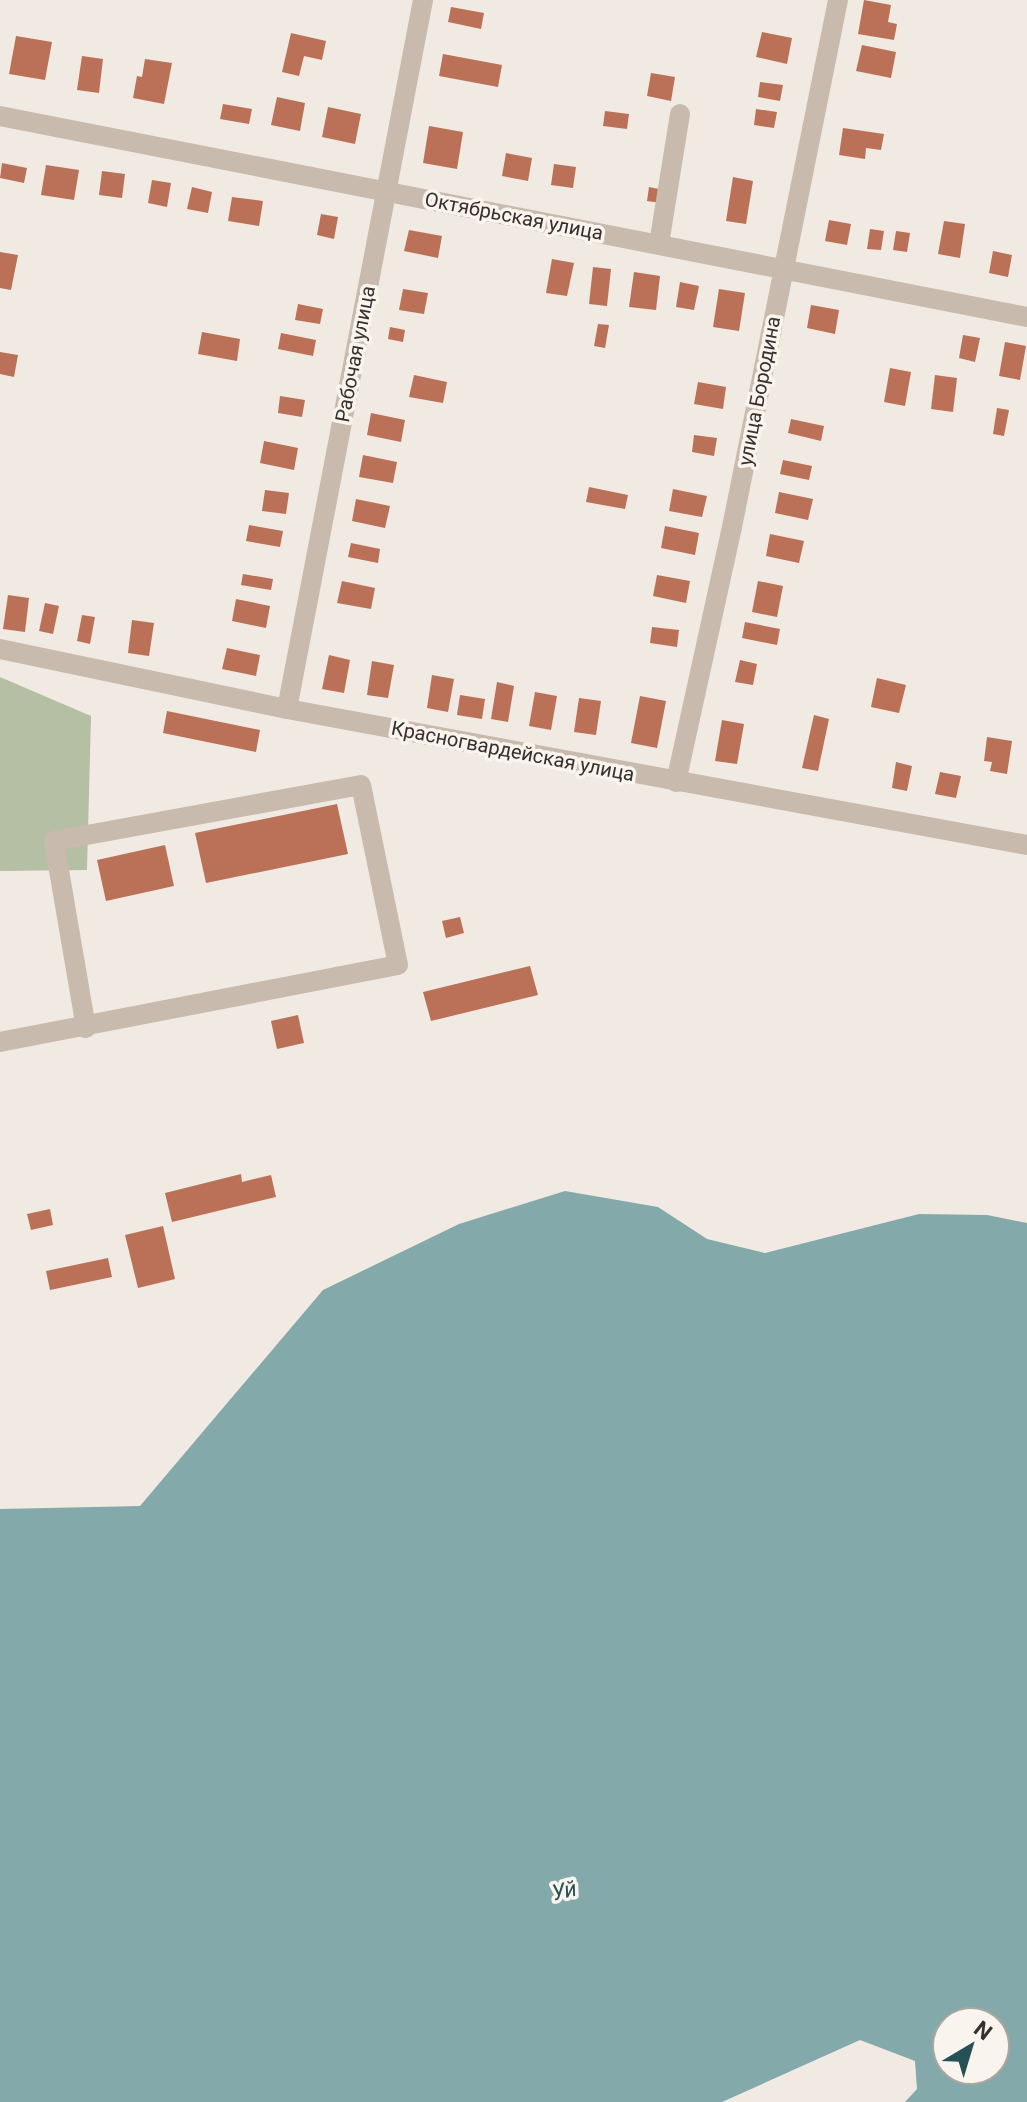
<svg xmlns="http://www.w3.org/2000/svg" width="1027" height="2102" font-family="Roboto,sans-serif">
	<rect width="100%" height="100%" fill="#f1eae2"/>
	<!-- green -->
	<polygon fill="#b5bfa3" points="0,677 91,716 87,870 0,871"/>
	<!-- water -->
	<path fill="#83a9ab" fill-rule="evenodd" d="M565,1191L658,1207L707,1239L765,1253L919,1214L987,1215L1027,1223V2102H905L917,2089L915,2061L860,2040L722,2102H0V1509L140,1506L323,1290L459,1224ZM947,2022H995V2070H947Z"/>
	<!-- building -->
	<g fill="#ba7157">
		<polygon points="864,0 891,5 888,22 897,24 894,40 858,34"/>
		<polygon points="451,7 484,13 481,29 448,22"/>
		<polygon points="762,32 792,38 787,64 756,57"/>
		<polygon points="291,33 326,41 322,60 304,56 299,76 282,72"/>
		<polygon points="16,36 52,42 45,80 9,74"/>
		<polygon points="862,45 896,52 891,78 856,71"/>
		<polygon points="443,54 502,65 498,87 439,76"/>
		<polygon points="82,56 103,59 99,93 77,90"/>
		<polygon points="145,59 172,63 164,104 133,98 137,76 142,77"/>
		<polygon points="651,73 675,77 671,101 647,96"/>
		<polygon points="760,82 783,85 780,101 758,97"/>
		<polygon points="277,97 305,103 300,131 271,125"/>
		<polygon points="223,104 252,109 249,124 220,119"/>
		<polygon points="328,107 361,114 355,144 322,137"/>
		<polygon points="756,109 777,112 774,128 754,125"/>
		<polygon points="605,111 629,114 627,129 603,126"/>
		<polygon points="429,126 463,132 457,169 423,163"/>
		<polygon points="843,128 884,134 881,150 866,148 865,159 839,155"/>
		<polygon points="506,153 532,158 528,181 502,176"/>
		<polygon points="2,163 27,168 24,183 0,178"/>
		<polygon points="554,164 576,167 573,188 551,185"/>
		<polygon points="46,165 79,170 74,200 41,195"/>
		<polygon points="102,171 125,174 122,198 99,195"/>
		<polygon points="733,177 753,181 746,224 726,221"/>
		<polygon points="152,180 171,183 167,207 148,203"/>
		<polygon points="192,187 212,192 208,213 187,209"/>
		<polygon points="649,187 664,190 661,203 647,201"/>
		<polygon points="232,197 263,201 259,226 228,221"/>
		<polygon points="321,214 338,217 334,239 317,235"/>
		<polygon points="829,220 851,224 847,245 825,241"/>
		<polygon points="944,221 965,224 960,258 938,254"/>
		<polygon points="870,229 884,231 881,250 867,249"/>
		<polygon points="409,230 442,236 438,258 404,251"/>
		<polygon points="896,231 910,233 907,252 893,250"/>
		<polygon points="993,251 1012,255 1008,277 989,273"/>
		<polygon points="0,252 18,255 11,290 0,288"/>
		<polygon points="552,259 574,263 567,296 546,293"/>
		<polygon points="593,267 611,269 607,306 589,304"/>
		<polygon points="634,272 660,276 656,310 629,307"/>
		<polygon points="680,282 699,286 694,310 676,307"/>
		<polygon points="403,289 428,293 424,314 399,310"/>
		<polygon points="719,289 745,293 739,331 713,327"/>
		<polygon points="298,304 323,309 320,324 295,320"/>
		<polygon points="811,305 839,310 835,334 807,328"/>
		<polygon points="598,324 609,325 605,348 594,346"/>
		<polygon points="390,327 405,330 403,342 388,339"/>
		<polygon points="202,332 240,339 237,361 198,354"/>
		<polygon points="281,333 316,340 313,356 278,349"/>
		<polygon points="963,335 980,338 975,362 959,358"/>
		<polygon points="1005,342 1026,346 1020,380 999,376"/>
		<polygon points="0,352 18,355 14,377 0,374"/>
		<polygon points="890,368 911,372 905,406 884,402"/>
		<polygon points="414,375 447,382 443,403 409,397"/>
		<polygon points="935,375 957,378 953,412 931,409"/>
		<polygon points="698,382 726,387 723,409 694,404"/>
		<polygon points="280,396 305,400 302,417 278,413"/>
		<polygon points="997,408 1009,410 1004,436 993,434"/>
		<polygon points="371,413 405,420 401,442 367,435"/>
		<polygon points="791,419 824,426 821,441 788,433"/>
		<polygon points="694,435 717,438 714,456 692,452"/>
		<polygon points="264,441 298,448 294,470 260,463"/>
		<polygon points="363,455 397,462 393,483 359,477"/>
		<polygon points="783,460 812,466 809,480 780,474"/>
		<polygon points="589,487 628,495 625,509 586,502"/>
		<polygon points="673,489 707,496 702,517 669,511"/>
		<polygon points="265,490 289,493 286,514 262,511"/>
		<polygon points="779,492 813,499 808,520 775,513"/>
		<polygon points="356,499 390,506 385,528 352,521"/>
		<polygon points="249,525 283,531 280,547 246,541"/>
		<polygon points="665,526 699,533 695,555 661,548"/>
		<polygon points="770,534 804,541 799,563 766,556"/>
		<polygon points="351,543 380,549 378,563 348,557"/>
		<polygon points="243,574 273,579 271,590 241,585"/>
		<polygon points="657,575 690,581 686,603 653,596"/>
		<polygon points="342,581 375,588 371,609 337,603"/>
		<polygon points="758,581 783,586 777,617 752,612"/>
		<polygon points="8,595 29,598 25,632 3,629"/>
		<polygon points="236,599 270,606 266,628 232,621"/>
		<polygon points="45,603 59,606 53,634 39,631"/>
		<polygon points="82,615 95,617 90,644 77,641"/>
		<polygon points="132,620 154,623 149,656 128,653"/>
		<polygon points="745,622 780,629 777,645 742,638"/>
		<polygon points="652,627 679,630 677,647 650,643"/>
		<polygon points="227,648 260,655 256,676 222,669"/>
		<polygon points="329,655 350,660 344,693 322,689"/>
		<polygon points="740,660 757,664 753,685 735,682"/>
		<polygon points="372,661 394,665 388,698 367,695"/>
		<polygon points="432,675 454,679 448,712 427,708"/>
		<polygon points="877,678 906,685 899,713 871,707"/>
		<polygon points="497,682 514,686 508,722 491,719"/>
		<polygon points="535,692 557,696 551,730 529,726"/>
		<polygon points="460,695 485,699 482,719 457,715"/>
		<polygon points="640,696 666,701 657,748 631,743"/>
		<polygon points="579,698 601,701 596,735 574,732"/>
		<polygon points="167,711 260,730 256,752 163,733"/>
		<polygon points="814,715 829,719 818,771 802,768"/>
		<polygon points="722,720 744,724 737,764 715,761"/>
		<polygon points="987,737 1012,741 1007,774 990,771 992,762 984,761"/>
		<polygon points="896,762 912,766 907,791 892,788"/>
		<polygon points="940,772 961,776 956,798 935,794"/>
		<polygon points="337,804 348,854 206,883 195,833"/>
		<polygon points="165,845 174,886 106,901 97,860"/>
		<polygon points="460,917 464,933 446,938 442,921"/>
		<polygon points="530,966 538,995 431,1021 423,992"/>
		<polygon points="298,1015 304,1043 277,1049 271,1021"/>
		<polygon points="241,1174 242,1182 271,1175 276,1197 172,1222 165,1193"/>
		<polygon points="50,1209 53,1225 31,1230 27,1214"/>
		<polygon points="163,1226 175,1279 138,1288 125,1235"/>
		<polygon points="108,1258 112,1277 50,1290 46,1271"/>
	</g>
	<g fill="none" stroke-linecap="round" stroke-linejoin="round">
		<!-- minor -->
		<g stroke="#c8bbae" stroke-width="20">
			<polyline points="0,116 1027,317"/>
			<polyline points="659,244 680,114"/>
			<polyline points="0,649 287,709 1027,845"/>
			<polyline points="287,709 423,0"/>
			<polyline points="676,782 732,527 838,0"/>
			<polyline points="0,1042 398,965 361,785 54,841 86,1028"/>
		</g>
	</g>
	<g text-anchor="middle" stroke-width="7" stroke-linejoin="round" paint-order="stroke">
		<!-- street labels -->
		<g font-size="20" fill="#38302c" stroke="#f9f4ee">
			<text transform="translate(514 216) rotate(11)" y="7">Октябрьская улица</text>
			<text transform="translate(355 354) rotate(-79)" y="7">Рабочая улица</text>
			<text transform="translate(759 391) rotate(-79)" y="7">улица Бородина</text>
			<text transform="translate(513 751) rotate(11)" y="7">Красногвардейская улица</text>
		</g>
		<!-- water labels -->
		<g font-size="22" font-style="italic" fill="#255155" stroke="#f9f4ee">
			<text transform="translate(564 1890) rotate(-12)" y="8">Уй</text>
		</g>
	</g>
	<!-- north arrow -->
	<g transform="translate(971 2046) rotate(38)"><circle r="38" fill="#f9f4ee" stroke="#aca6a0" stroke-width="2"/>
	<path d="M0-6L14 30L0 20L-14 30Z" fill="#255155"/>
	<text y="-12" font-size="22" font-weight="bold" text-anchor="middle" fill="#38302c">N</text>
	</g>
</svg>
